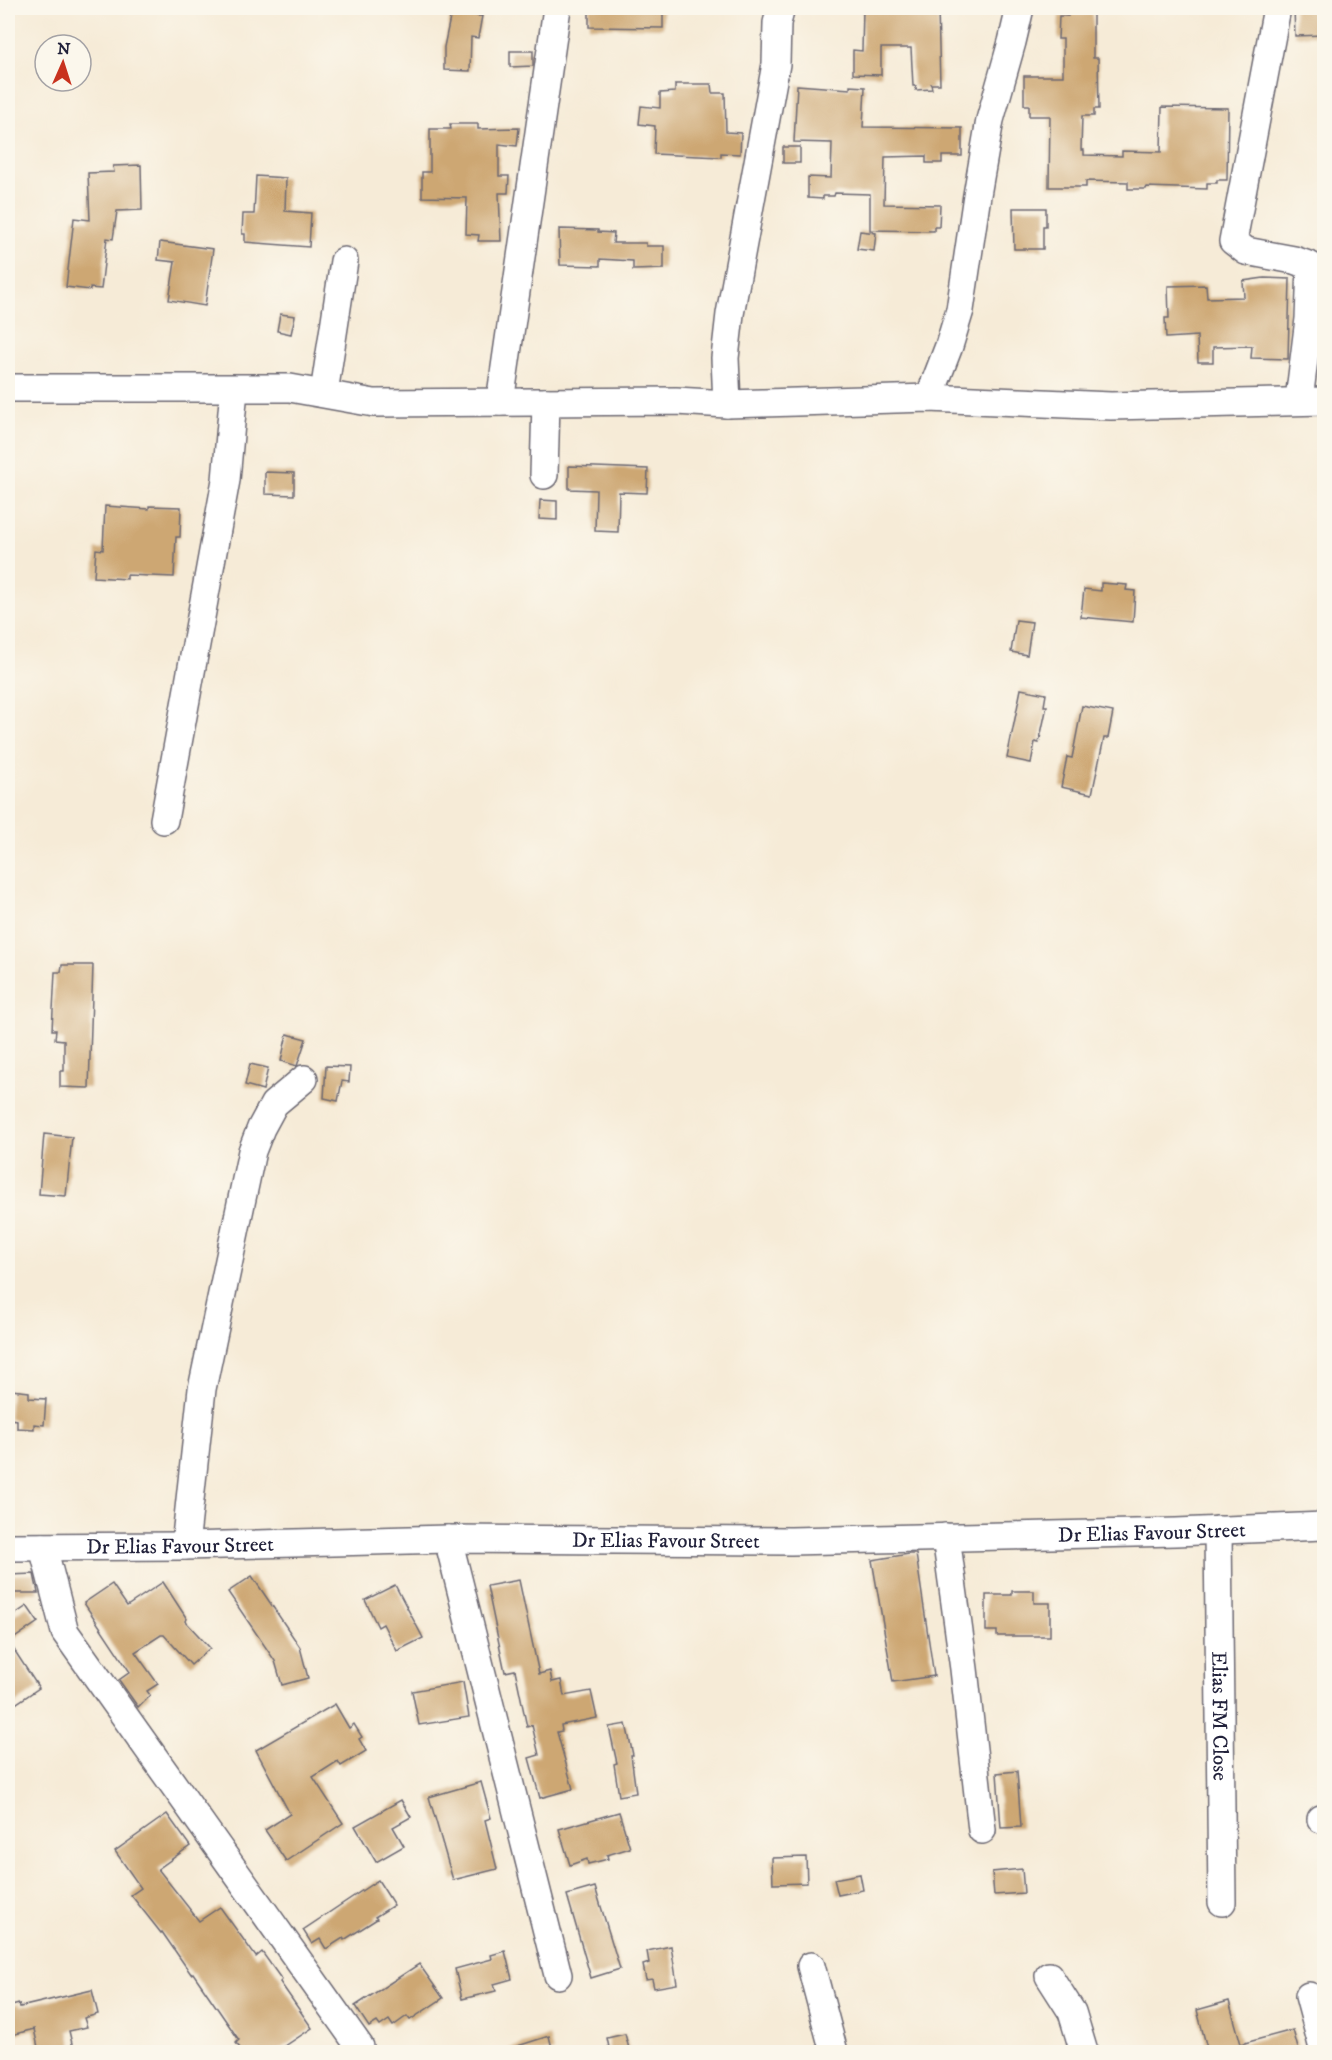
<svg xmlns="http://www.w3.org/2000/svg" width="1332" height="2060" font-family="'IM FELL DW Pica',serif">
	<rect width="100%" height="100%" fill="#fbf7ec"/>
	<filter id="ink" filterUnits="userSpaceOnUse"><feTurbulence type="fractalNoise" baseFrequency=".0167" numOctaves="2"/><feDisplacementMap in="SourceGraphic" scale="12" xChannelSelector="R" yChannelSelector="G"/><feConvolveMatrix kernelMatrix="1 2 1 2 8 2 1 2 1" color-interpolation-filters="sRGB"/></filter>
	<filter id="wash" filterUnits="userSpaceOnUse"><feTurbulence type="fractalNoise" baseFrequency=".008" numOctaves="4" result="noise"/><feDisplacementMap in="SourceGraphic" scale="24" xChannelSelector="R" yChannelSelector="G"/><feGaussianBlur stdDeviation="1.35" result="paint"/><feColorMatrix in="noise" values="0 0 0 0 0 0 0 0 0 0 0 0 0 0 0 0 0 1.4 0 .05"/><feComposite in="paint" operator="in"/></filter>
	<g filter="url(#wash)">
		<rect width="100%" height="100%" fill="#f6ebd7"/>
		<g id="blocks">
			<!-- building -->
			<g fill="#cda773">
				<polygon points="452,8 479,8 477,16 482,16 478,38 471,37 470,71 444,70 444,47"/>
				<polygon points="589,8 663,8 663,28 589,27"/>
				<polygon points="863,8 893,8 893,10 938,9 940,84 931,84 932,89 916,90 916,86 913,86 911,48 881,48 881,75 853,74 853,50 862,51"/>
				<polygon points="1294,8 1324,8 1324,35 1295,36"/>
				<polygon points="1068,14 1093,14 1093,58 1098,58 1099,109 1094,109 1094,116 1082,116 1081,150 1084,150 1084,155 1122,156 1122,151 1161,152 1162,107 1228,108 1227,180 1217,180 1217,183 1207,183 1207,189 1147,187 1146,189 1128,189 1128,182 1086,181 1086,187 1049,187 1050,116 1029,116 1029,105 1024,105 1024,76 1063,76 1063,39 1058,39 1059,16 1068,16"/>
				<polygon points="510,51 533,51 533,66 510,67"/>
				<polygon points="675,84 711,84 712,93 725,93 726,132 741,133 740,154 721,153 721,157 654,154 655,126 639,124 641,106 660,108 660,93 675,92"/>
				<polygon points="797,85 850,89 850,86 865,87 863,127 962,128 962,156 942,156 942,163 926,163 926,156 885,157 884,204 940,205 939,227 934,227 934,231 870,230 870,194 835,193 834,196 823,196 823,199 808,198 808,177 831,178 832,143 794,142"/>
				<polygon points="450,124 478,124 478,129 519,128 517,146 499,144 499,176 509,176 508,193 499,193 501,241 478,241 479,235 466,234 467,198 422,197 422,172 430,172 430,129 451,129"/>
				<rect x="783" y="147" width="17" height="16"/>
				<polygon points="141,165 142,210 117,211 113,239 107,238 101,289 90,288 90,290 66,287 74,218 90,220 88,173 114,172 113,166"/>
				<polygon points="256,176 286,178 285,211 311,213 309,247 245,242 245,234 242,234 243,214 254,214"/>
				<polygon points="1013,208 1046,208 1046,226 1043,226 1043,249 1014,249"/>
				<polygon points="559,229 598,230 598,232 614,233 613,243 646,243 646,246 664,246 664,269 633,270 633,261 600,259 600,266 560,265"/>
				<polygon points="860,231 876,233 874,251 857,249"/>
				<polygon points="160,242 213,249 205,306 169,300 175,262 158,260"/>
				<polygon points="1264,278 1290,279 1288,359 1251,358 1252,346 1213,347 1213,362 1198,362 1197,336 1166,338 1165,318 1169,318 1168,286 1206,285 1207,298 1244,297 1243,281"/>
				<polygon points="280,314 295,316 291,334 277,331"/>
				<polygon points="569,466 648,469 647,493 619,492 618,532 595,531 596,490 569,489"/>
				<polygon points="265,472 294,473 294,495 265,494"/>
				<polygon points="540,500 557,501 557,520 539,519"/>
				<polygon points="105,506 149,509 149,506 181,507 180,537 176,537 174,577 127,575 127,579 94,577 96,549 103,550"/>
				<polygon points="1101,583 1127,585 1126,590 1135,591 1133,622 1081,617 1084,589 1101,591"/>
				<polygon points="1016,620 1032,622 1027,655 1011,652"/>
				<polygon points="1021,689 1046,694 1044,706 1047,706 1039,743 1035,742 1031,763 1007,758"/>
				<polygon points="1082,706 1113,712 1108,738 1104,738 1092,794 1061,787 1067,757 1072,758"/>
				<polygon points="62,965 93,965 89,1088 60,1087 60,1071 64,1071 64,1040 55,1039 56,1030 52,1030 55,972 61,972"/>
				<polygon points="287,1034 306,1039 297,1066 281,1061"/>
				<polygon points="250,1064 268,1068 263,1090 245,1085"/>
				<polygon points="326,1066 350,1067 349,1082 342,1081 338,1101 324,1098"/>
				<polygon points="44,1134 72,1137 66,1196 39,1194"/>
				<polygon points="11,1390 29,1392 29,1398 46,1399 44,1425 34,1424 34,1429 17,1428 17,1420 9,1419"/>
				<polygon points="909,1554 916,1554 934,1676 893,1682 872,1560"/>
				<polygon points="34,1574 38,1593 8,1593 8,1575"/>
				<polygon points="252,1576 300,1647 308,1678 282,1685 275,1661 228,1592"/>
				<polygon points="519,1580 539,1674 550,1671 552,1682 561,1680 564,1696 591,1691 597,1718 561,1725 562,1731 557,1732 573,1789 540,1798 529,1758 539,1755 532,1725 527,1727 515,1670 505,1672 487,1586"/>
				<polygon points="163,1582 187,1619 185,1621 210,1648 191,1665 164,1635 161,1635 135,1652 158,1684 147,1691 150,1695 138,1707 119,1680 130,1672 84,1603 112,1584 127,1606"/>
				<polygon points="395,1585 423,1638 397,1651 383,1624 378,1627 365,1600"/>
				<polygon points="1012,1591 1034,1591 1034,1603 1050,1603 1050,1636 997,1636 997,1631 986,1631 986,1595 1012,1595"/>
				<polygon points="27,1606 38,1622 9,1642 39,1688 8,1709 8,1619"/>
				<polygon points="463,1682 469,1717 419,1725 412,1691"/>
				<polygon points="335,1704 349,1728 354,1724 362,1737 359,1739 366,1751 341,1766 338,1761 313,1777 343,1823 286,1861 265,1830 290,1814 256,1750"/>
				<polygon points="626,1724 633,1755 631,1755 636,1793 619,1796 614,1764 617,1763 609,1727"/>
				<polygon points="1017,1771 1021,1827 1001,1828 997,1773"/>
				<polygon points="481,1782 491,1818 485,1820 497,1869 453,1880 429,1797"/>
				<polygon points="401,1800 411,1817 393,1827 404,1846 376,1862 355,1826"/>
				<polygon points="619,1812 630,1848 607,1855 608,1859 588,1864 587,1859 570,1865 559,1829"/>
				<polygon points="167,1814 190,1846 158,1869 199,1921 220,1907 256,1957 262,1952 282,1980 280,1982 312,2028 276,2052 243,2052 236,2043 239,2040 193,1973 191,1974 162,1932 161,1933 131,1895 141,1888 115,1851"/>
				<polygon points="806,1857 807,1883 773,1884 772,1858"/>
				<polygon points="1022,1869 1024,1893 994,1895 992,1872"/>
				<polygon points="860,1874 863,1890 838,1895 834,1879"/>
				<polygon points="378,1880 394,1905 375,1917 377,1919 344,1940 343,1938 326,1949 320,1939 312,1944 303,1930"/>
				<polygon points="595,1887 620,1969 591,1978 567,1895"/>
				<polygon points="671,1946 677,1984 654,1988 652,1979 646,1980 643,1965 649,1963 647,1951"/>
				<polygon points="505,1951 512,1979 494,1984 496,1991 462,1999 455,1969 492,1959 491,1955"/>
				<polygon points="419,1964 443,1998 410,2020 407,2016 393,2026 389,2020 380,2026 377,2022 369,2027 355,2006"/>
				<polygon points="92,1990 98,2014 84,2018 87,2027 69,2031 74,2052 39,2052 34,2029 8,2036 8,2007 19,2004 20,2007"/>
				<polygon points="1229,2001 1241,2044 1293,2030 1299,2052 1208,2052 1197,2010"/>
				<polygon points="625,2034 630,2052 610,2052 607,2038"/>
				<polygon points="549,2036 553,2052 508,2052 508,2049"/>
			</g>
		</g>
	</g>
	<g filter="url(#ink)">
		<use href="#blocks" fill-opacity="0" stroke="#6c6872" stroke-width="1.5"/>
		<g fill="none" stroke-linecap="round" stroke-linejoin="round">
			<defs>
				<g id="minor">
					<polyline points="1277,8 1233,241 1246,251 1294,260 1311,266 1309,319 1299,400"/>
					<polyline points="8,388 290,388 374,403 676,401 727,404 929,398 1111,406 1324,401"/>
					<polyline points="324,393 344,261"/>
					<polyline points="929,398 949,346 960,310 977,195 990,120 1012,42 1020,8"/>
					<polyline points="500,402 557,8"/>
					<polyline points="727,404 725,358 730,314 776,64 777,23 781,8"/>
					<polyline points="544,475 546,402"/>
					<polyline points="164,820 226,480 234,389"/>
					<path id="s1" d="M1218,1530L1222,1902"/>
					<polyline points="946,1537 964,1669 982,1830"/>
					<polyline points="448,1539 558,1975"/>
					<polyline points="185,1546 202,1389 252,1151 261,1128 274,1104 304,1079"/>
					<path id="s2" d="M8,1547L185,1546L448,1539L791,1541L1176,1532L1324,1526"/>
					<polyline points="43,1547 65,1632 360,2047"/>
					<polyline points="1321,1819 1324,1819"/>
					<polyline points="811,1966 834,2052"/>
					<polyline points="1049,1976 1072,2012 1084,2052"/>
					<polyline points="1309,1996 1324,2052"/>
				</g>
			</defs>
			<!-- minor casing -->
			<use href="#minor" stroke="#6c6872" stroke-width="30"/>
			<!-- minor -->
			<use href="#minor" stroke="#fff" stroke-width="27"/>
		</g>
	</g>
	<g text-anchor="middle" stroke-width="6" stroke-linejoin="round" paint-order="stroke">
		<!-- street labels -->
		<g font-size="21" fill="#22223b" stroke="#fbf7ec">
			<text dy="7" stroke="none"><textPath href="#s2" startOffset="1144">Dr Elias Favour Street</textPath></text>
			<text dy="7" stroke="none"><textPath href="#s2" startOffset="658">Dr Elias Favour Street</textPath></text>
			<text dy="7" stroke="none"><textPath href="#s2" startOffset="172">Dr Elias Favour Street</textPath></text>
			<text dy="7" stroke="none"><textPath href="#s1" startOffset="186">Elias FM Close</textPath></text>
		</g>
	</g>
	<!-- margin -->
	<rect width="1332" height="2060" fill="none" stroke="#fbf7ec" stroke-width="30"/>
	<!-- north arrow -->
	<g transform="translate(63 63) rotate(3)"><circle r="28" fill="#fbf7ec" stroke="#a4a2a5" stroke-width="1.5"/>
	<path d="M0-4.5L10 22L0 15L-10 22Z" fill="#c8321e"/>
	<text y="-9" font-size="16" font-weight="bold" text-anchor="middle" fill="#22223b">N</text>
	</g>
</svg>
